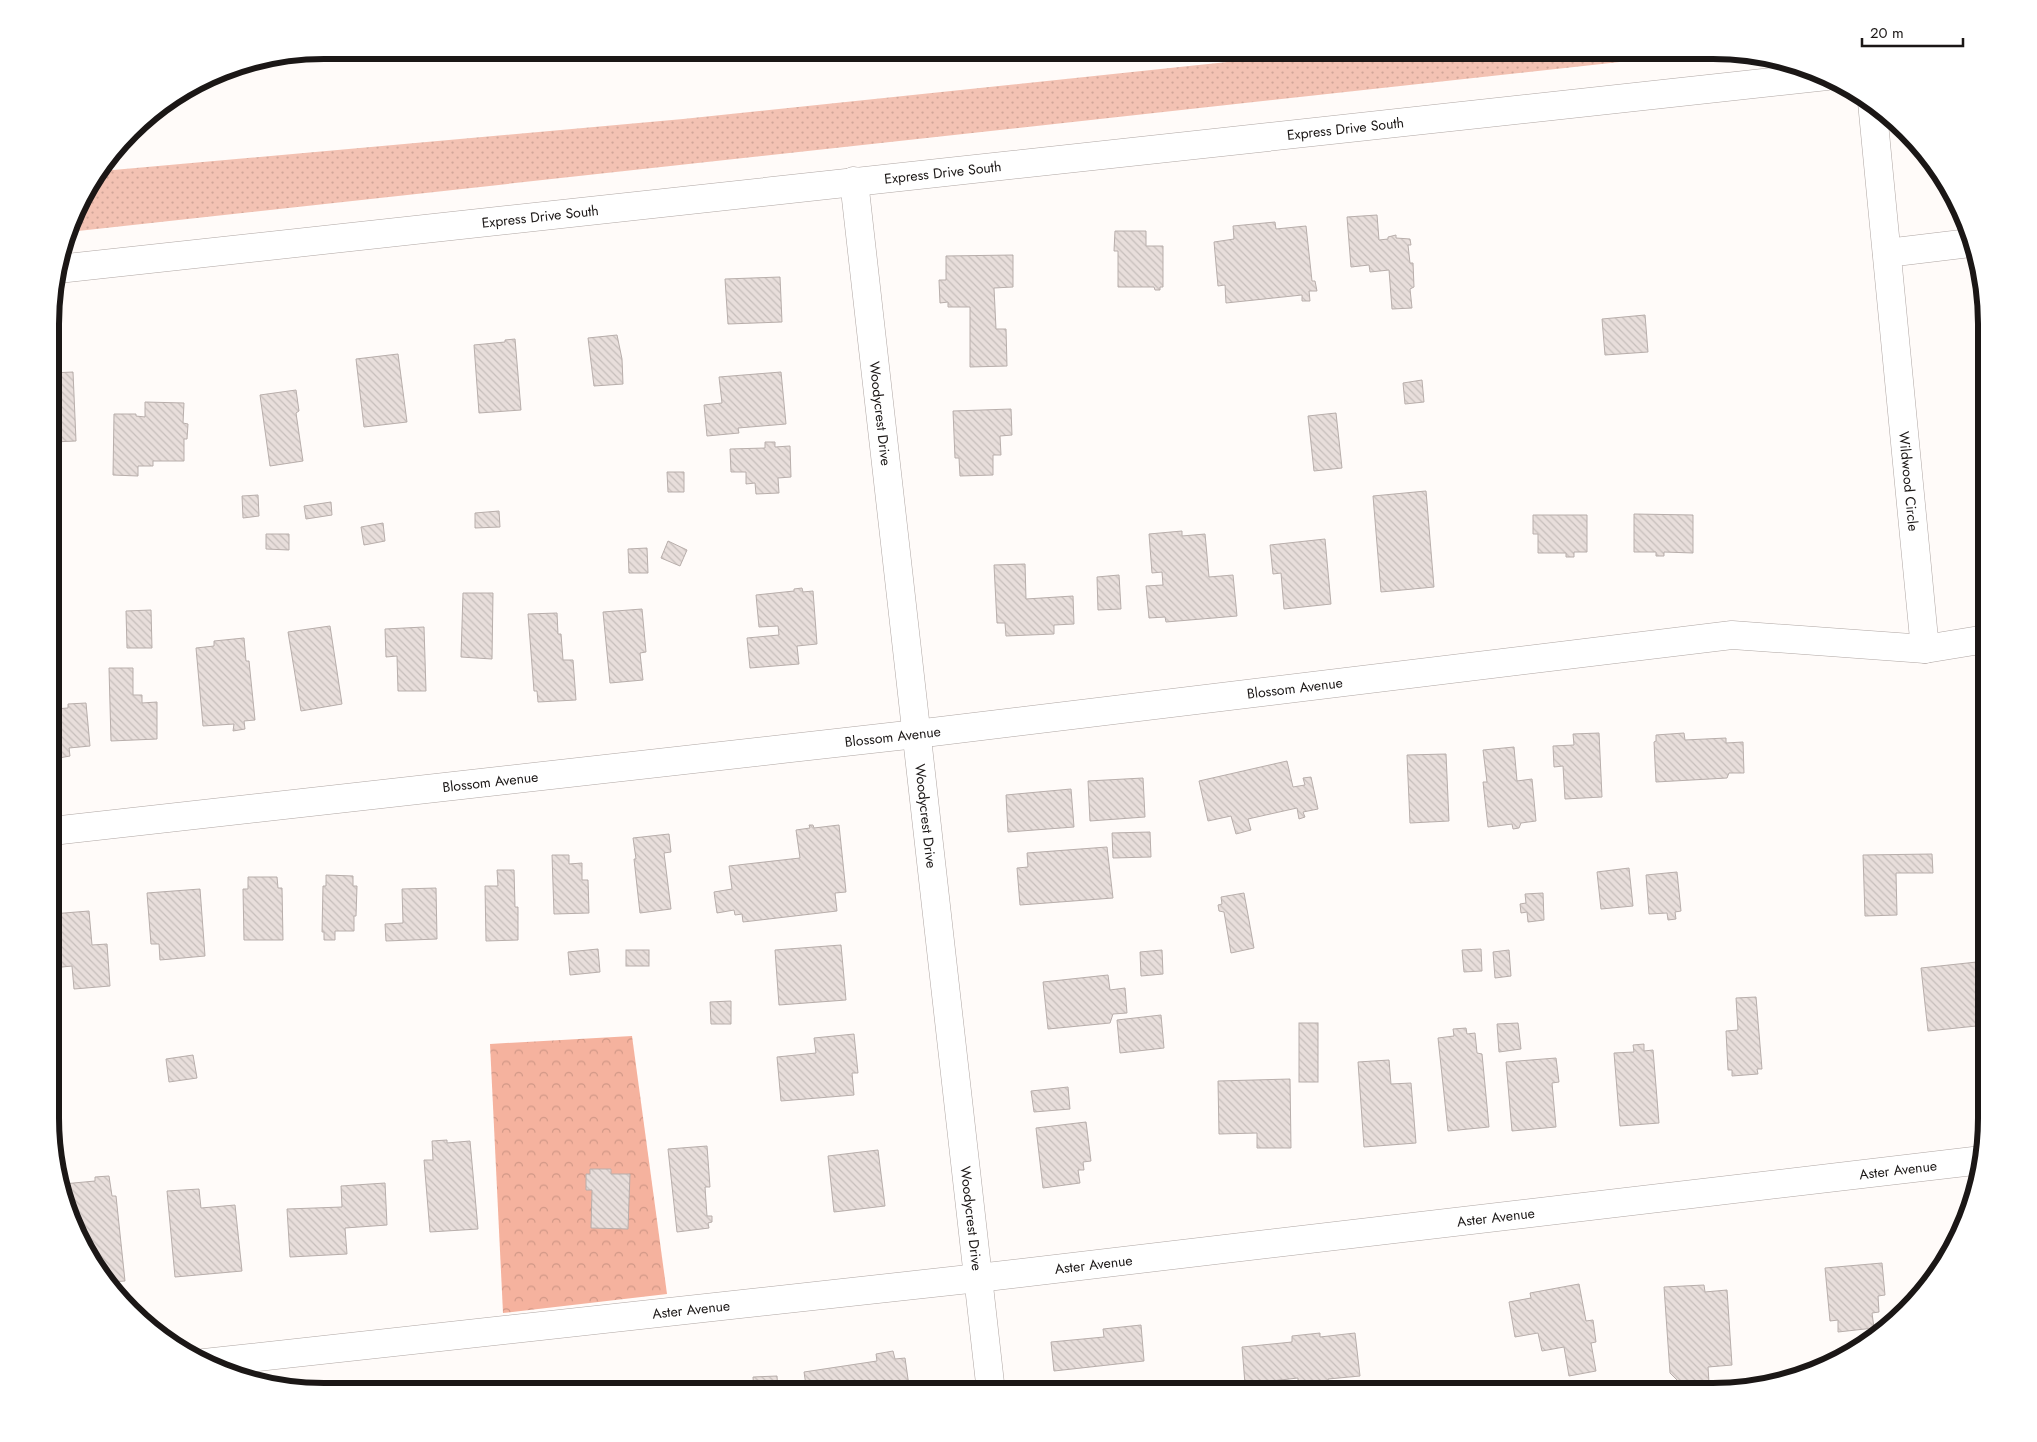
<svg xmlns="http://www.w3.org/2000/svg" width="2037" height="1442" font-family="Jost,sans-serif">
	<defs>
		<pattern id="grass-dots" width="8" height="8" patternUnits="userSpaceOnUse" patternTransform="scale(1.25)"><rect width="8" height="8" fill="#f3c2b3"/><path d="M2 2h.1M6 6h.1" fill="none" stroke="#d0a699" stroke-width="1.8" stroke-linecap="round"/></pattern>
		<pattern id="forest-crowns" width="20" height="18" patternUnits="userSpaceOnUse" patternTransform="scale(1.25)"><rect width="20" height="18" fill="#f5b29e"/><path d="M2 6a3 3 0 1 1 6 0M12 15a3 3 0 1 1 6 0" fill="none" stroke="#d19887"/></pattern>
		<pattern id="building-back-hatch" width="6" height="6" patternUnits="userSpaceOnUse" patternTransform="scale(1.25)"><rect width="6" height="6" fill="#e8dedb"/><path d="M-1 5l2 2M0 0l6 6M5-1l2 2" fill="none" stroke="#c6bebb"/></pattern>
	</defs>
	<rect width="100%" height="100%" fill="#fffbf9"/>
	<!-- grass -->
	<polygon fill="url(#grass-dots)" points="1342,50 1447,50 1457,52 1499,50 1720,51 69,232 78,202 102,171 683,119"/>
	<!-- forest -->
	<polygon fill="url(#forest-crowns)" points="632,1036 667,1294 503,1313 490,1044"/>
	<!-- building -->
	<g fill="url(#building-back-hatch)" stroke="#b8aeab">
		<polygon points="1377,215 1379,240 1388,239 1388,237 1396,235 1396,238 1410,239 1411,245 1408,245 1410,263 1413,263 1414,287 1410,289 1412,308 1392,309 1389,270 1370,272 1369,265 1351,267 1347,217"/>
		<polygon points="1275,222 1276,229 1306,226 1312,281 1315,281 1317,291 1309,291 1310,301 1302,301 1302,295 1226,303 1225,285 1218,286 1214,242 1234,239 1233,226"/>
		<polygon points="1115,231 1146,231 1146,246 1163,246 1163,287 1160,287 1160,290 1155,290 1154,287 1118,287 1118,251 1114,251"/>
		<polygon points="1013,255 1013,287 994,288 996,329 1006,329 1007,366 970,367 970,307 948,307 948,302 940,303 939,280 946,280 946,256"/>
		<polygon points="780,277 782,322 728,324 725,279"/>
		<polygon points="1645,315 1648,352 1605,355 1602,319"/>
		<polygon points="617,335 622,359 623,384 594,386 588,338"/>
		<polygon points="515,339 521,410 479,413 474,345 505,342 505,340"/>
		<polygon points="398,354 407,422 364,427 356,359"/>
		<polygon points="73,372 76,441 52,442 52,373"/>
		<polygon points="781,372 786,424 738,428 739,433 707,436 704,405 722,403 719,377"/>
		<polygon points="1422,380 1424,402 1405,404 1403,383"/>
		<polygon points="296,390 299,411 296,413 303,461 270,466 260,395"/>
		<polygon points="145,402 184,403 183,423 188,424 187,439 184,439 184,461 153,461 153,466 138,466 138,476 113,475 114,414 136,414 136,416 145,417"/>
		<polygon points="1011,409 1012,435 1000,436 1001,455 993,455 993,475 960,476 959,458 955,458 953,411"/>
		<polygon points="1336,413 1342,468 1314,471 1308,416"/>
		<polygon points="765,442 775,442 775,447 790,446 791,477 778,478 779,493 756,494 755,483 746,484 746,472 731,472 730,449 765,448"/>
		<polygon points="667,472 684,472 684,492 668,492"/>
		<polygon points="1426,491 1434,587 1381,592 1373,496"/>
		<polygon points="258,495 259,516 243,518 242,496"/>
		<polygon points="331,502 332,515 306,519 304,506"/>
		<polygon points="499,511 500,527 475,528 475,513"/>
		<polygon points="1634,514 1693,515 1693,553 1664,552 1664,556 1656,556 1656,552 1634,552"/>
		<polygon points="1533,515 1587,515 1587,552 1574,552 1574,557 1566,557 1566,553 1538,553 1538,534 1533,534"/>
		<polygon points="383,523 385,541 364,545 361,527"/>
		<polygon points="1182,531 1182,536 1205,534 1209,577 1233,575 1237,616 1166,622 1165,617 1149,618 1146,586 1163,585 1162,572 1152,573 1149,534"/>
		<polygon points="266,534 289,534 289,550 266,549"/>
		<polygon points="1325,539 1331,604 1284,609 1281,573 1273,574 1270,545"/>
		<polygon points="668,541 687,550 680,566 661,558"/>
		<polygon points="647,548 648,573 629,573 628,549"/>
		<polygon points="1025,564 1026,599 1073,596 1074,624 1054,625 1054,634 1006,636 1005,623 997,623 994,565"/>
		<polygon points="1119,575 1121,609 1098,610 1097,577"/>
		<polygon points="802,588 803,592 813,591 817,644 797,646 799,664 750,668 747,638 779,635 778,626 759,627 756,595 794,591 794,589"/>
		<polygon points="463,593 493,593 492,659 461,657"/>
		<polygon points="642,609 646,652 640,653 643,680 610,683 603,612"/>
		<polygon points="151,610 152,648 127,648 126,611"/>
		<polygon points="557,613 558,634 561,634 563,660 573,660 576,700 538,702 537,691 534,691 528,614"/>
		<polygon points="330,626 342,704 301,711 288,632"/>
		<polygon points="424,627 426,691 398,691 397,656 386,657 385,629"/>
		<polygon points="244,638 246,661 249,661 255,720 244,721 245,729 233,731 234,724 203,726 196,648 214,646 214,641"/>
		<polygon points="109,668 133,668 133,695 142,695 142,703 157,702 157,739 111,741"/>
		<polygon points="86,703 90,746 69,748 70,756 59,758 58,751 52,751 52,704 54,704 54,709 68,708 68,704"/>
		<polygon points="1599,733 1602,797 1565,799 1563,766 1554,767 1553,746 1574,745 1573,734"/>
		<polygon points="1684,733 1685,740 1726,738 1726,743 1743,742 1744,773 1729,773 1727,778 1656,782 1654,742 1656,741 1656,735"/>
		<polygon points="1514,747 1517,781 1532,779 1536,821 1521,823 1519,828 1513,829 1512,824 1488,827 1483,782 1487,782 1483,750"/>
		<polygon points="1446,754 1449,821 1410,823 1407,755"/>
		<polygon points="1287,761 1293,787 1305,785 1303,778 1311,777 1318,809 1303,812 1305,817 1299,819 1297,808 1248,819 1251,830 1236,834 1231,816 1208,821 1199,781"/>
		<polygon points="1143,778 1145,817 1090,821 1088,781"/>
		<polygon points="1071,789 1074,827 1008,832 1006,795"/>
		<polygon points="809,825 813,825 814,828 839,825 846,892 835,893 837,911 743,922 742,914 735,915 734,910 717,913 714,892 732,889 729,866 800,858 796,830 810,828"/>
		<polygon points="1150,832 1151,857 1113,858 1112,833"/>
		<polygon points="669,834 671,852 664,853 671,909 640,913 634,859 636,859 633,838"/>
		<polygon points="1107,847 1113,898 1020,905 1017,868 1028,867 1027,853"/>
		<polygon points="1932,854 1933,873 1896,873 1897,915 1865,916 1863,855"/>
		<polygon points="552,855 569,855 569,864 582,863 582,880 588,880 589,913 554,914"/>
		<polygon points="1629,868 1633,906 1601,909 1597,872"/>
		<polygon points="497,870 514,870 515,907 518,907 518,940 486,941 485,886 498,886"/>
		<polygon points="1677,872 1681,911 1675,912 1676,919 1668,920 1667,913 1649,914 1646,875"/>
		<polygon points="326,875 353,876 353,886 357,886 356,916 354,916 354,931 335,931 335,940 324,940 324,932 322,932 323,886 326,886"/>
		<polygon points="248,877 277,877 278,888 282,888 283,940 244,940 243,889 248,889"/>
		<polygon points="436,888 437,939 386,941 385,924 403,923 402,889"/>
		<polygon points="200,889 205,956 160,960 159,944 151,944 147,893"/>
		<polygon points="1244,893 1254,948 1231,953 1224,912 1219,911 1218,905 1222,904 1221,897"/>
		<polygon points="1543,893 1544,920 1528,922 1527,912 1521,913 1520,904 1526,903 1525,894"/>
		<polygon points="89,911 92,945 107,944 110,986 74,989 72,966 52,968 52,914"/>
		<polygon points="841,945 846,1000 779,1005 775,950"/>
		<polygon points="598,949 600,972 570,975 568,952"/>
		<polygon points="1481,949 1482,971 1464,972 1462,950"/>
		<rect x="626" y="950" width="23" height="16"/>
		<polygon points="1162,950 1163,974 1141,976 1140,952"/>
		<polygon points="1509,950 1511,976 1495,978 1493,952"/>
		<polygon points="1986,961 1986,1025 1928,1031 1921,968"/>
		<polygon points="1108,975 1110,990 1125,988 1127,1013 1113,1014 1110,1023 1048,1029 1043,982"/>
		<polygon points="1756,997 1762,1069 1757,1069 1758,1074 1732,1076 1732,1070 1728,1070 1726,1031 1738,1030 1736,998"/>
		<polygon points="731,1001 731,1024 711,1024 710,1002"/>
		<polygon points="1161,1015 1164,1048 1120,1053 1117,1020"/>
		<rect x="1299" y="1023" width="19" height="59"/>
		<polygon points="1518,1023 1521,1049 1499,1052 1497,1024"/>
		<polygon points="1466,1028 1467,1034 1475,1033 1477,1053 1482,1054 1489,1127 1448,1131 1438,1038 1454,1036 1453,1029"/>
		<polygon points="854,1034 858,1073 852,1073 854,1095 781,1101 777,1057 816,1053 814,1038"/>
		<polygon points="1644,1044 1644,1051 1653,1050 1659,1123 1620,1126 1614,1053 1634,1052 1633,1045"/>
		<polygon points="193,1055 197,1078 169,1082 166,1059"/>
		<polygon points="1556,1058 1559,1082 1552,1083 1556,1127 1512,1131 1506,1062"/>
		<polygon points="1389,1060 1391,1084 1411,1083 1416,1143 1364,1147 1358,1062"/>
		<polygon points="1290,1079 1291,1148 1257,1148 1257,1133 1219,1134 1218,1081"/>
		<polygon points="1068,1087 1070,1109 1034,1112 1031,1091"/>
		<polygon points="1086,1122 1091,1161 1083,1162 1084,1170 1078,1170 1080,1183 1043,1188 1036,1128"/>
		<polygon points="447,1140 447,1143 470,1141 478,1229 430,1232 424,1160 433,1160 432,1141"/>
		<polygon points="707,1146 710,1187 705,1187 707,1216 712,1216 712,1222 708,1223 709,1228 677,1232 668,1149"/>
		<polygon points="878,1150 885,1206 834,1212 828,1156"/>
		<polygon points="590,1169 611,1169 611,1174 630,1174 628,1229 591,1228 592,1190 586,1190 586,1174 590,1174"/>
		<polygon points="109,1176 112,1196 116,1196 125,1281 110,1282 87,1255 63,1184 95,1181 95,1177"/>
		<polygon points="385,1183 387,1225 345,1228 347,1254 290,1257 287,1209 342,1207 341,1186"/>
		<polygon points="199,1189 201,1208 235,1205 242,1271 175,1277 167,1191"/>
		<polygon points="1940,1256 1946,1256 1941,1265"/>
		<polygon points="1882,1263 1885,1295 1878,1296 1879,1312 1872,1313 1874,1328 1838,1332 1838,1320 1830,1321 1825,1268"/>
		<polygon points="1579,1284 1586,1321 1593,1320 1596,1342 1591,1343 1596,1371 1569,1376 1564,1347 1542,1351 1538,1333 1515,1337 1509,1302 1531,1298 1530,1293"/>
		<polygon points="1704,1285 1705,1292 1727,1290 1732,1365 1708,1367 1709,1383 1682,1385 1670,1373 1664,1287"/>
		<polygon points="1141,1325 1144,1361 1054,1371 1051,1342 1104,1337 1103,1329"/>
		<polygon points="1320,1333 1320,1337 1355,1333 1360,1376 1328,1379 1330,1392 1301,1392 1300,1390 1316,1388 1315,1381 1298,1383 1298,1378 1245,1384 1242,1347 1292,1342 1292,1336"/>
		<polygon points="893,1351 895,1359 905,1358 909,1386 874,1392 807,1392 804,1372 877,1361 876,1354"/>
		<polygon points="777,1376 778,1392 754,1392 753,1377"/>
		<polygon points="711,1382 711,1388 732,1385 733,1392 684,1392 700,1389 700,1383"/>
		<polygon points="1162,1387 1162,1392 1101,1392"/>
	</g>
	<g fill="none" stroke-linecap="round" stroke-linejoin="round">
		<defs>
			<g id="minor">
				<path id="s1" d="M1872,102L1925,649L1986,639"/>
				<path id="s2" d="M854,181L991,1392"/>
				<polyline points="1887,253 1970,243"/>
				<path id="s3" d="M52,831L916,734L1732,635L1925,649"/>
				<path id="s4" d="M204,1363L978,1278L1982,1160"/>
			</g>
			<g id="major">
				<path id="s5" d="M58,269L1827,76"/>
			</g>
		</defs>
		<!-- minor casing -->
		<use href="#minor" stroke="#afa6a3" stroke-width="29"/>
		<!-- major casing -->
		<use href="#major" stroke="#afa6a3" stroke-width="29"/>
		<!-- minor -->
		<use href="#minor" stroke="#fff" stroke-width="28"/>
		<!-- major -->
		<use href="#major" stroke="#fff" stroke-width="28"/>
	</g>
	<g text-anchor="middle" stroke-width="5" stroke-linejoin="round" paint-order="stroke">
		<!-- street labels -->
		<g font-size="14" fill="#1b1716" stroke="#fff">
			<text dy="5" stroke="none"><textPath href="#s5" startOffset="1295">Express Drive South</textPath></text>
			<text dy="5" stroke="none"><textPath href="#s5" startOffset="890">Express Drive South</textPath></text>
			<text dy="5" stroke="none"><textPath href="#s5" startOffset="485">Express Drive South</textPath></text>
			<text dy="5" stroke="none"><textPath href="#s2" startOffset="234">Woodycrest Drive</textPath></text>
			<text dy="5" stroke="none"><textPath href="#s1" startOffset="381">Wildwood Circle</textPath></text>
			<text dy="5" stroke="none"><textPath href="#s3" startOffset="1251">Blossom Avenue</textPath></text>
			<text dy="5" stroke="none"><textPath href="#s3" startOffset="846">Blossom Avenue</textPath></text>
			<text dy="5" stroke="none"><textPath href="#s3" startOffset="441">Blossom Avenue</textPath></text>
			<text dy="5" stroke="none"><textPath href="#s2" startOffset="639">Woodycrest Drive</textPath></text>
			<text dy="5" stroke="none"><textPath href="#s4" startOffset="1705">Aster Avenue</textPath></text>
			<text dy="5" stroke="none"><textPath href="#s4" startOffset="1300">Aster Avenue</textPath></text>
			<text dy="5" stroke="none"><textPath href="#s2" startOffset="1044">Woodycrest Drive</textPath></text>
			<text dy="5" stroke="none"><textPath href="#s4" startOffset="895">Aster Avenue</textPath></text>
			<text dy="5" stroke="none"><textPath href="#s4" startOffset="490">Aster Avenue</textPath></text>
		</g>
	</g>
	<!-- crop -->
	<path d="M0 0H2037V1442H0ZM324 59H1713A265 265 0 0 1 1978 324V1118A265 265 0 0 1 1713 1383H324A265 265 0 0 1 59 1118V324A265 265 0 0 1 324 59Z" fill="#fff" fill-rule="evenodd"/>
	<path fill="none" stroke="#1b1716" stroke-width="6" d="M324 59H1713A265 265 0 0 1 1978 324V1118A265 265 0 0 1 1713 1383H324A265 265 0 0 1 59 1118V324A265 265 0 0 1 324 59Z"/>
	<!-- scale -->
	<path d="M1862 38v8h101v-8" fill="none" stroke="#1b1716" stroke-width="2.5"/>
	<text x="1870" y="38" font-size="15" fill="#1b1716" stroke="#ffffff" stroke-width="4" paint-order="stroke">20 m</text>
</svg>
